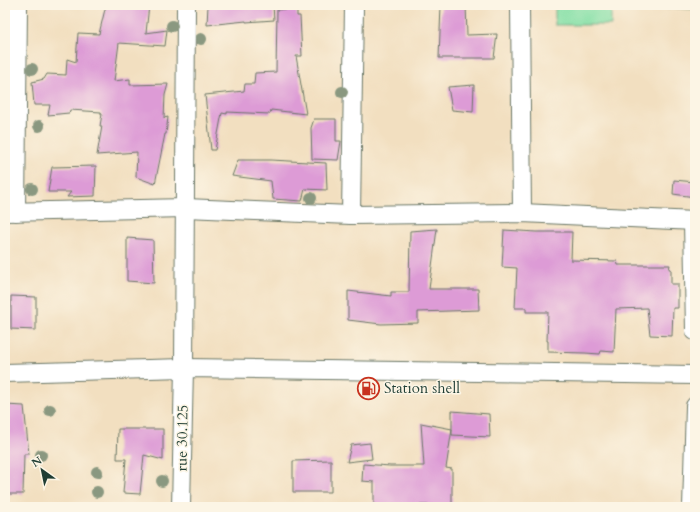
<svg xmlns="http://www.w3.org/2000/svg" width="700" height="512" font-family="Cardo,serif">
	<rect width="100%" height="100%" fill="#fcf5e5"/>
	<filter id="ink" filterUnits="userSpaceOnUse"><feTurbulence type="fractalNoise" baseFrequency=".025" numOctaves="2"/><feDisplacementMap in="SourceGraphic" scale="8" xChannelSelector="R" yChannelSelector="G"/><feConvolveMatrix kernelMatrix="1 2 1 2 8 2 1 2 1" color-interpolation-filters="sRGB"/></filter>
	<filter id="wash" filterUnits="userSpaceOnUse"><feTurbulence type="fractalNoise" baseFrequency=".012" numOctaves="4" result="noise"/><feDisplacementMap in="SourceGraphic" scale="16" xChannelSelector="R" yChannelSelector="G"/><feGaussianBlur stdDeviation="0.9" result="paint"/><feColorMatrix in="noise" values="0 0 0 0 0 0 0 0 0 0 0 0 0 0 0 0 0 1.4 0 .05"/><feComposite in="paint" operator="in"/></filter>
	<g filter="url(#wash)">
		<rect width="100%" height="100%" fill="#f2dfc0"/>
		<!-- green -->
		<g fill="#86e0a7" stroke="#528e6e">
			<rect x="555" y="5" width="56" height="20"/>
			<polygon points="637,5 695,5 695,9 637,7"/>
		</g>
		<g id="blocks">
			<!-- building -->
			<g fill="#dd9bd6">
				<polygon points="106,5 149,5 146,33 167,30 165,46 119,43 114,81 130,79 130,85 168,84 165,95 164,118 168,117 166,134 165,134 155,184 136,177 137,152 97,155 102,126 100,126 102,114 101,114 101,112 70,110 69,113 48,115 50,105 34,105 32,82 44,79 47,74 66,75 67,59 76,62 78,33 99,34"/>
				<polygon points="208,5 273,5 274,20 246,22 246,21 207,25"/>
				<polygon points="441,5 466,5 467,35 497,34 494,58 439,58"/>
				<polygon points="297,8 297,16 300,16 302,56 296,56 306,114 271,110 270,114 227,112 227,114 222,113 215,150 211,150 205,95 244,91 245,84 254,84 255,73 276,72 277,10"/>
				<polygon points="474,85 473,112 452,110 448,87"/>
				<polygon points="314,119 336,119 336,141 341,141 338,160 312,159 311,128"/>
				<polygon points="238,160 271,160 326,163 327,190 305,189 302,201 273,199 271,181 232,176"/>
				<polygon points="96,166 95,196 67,197 71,192 48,192 52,167"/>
				<polygon points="674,180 695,182 695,197 673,194"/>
				<polygon points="437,229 429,289 478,289 479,310 418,312 418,323 381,324 348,320 348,291 391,296 391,292 409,292 410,231"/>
				<polygon points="504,230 536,232 572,232 571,260 617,261 618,265 670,265 669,269 671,269 671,284 678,284 678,308 673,308 672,336 650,335 647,308 616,309 614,352 601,351 600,354 585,353 548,352 548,341 547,341 548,312 526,312 526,308 515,308 517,268 502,267"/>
				<polygon points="127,238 153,240 154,283 127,281"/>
				<polygon points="11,296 36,297 36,330 11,329"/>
				<polygon points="5,405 24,406 29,454 24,454 23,494 5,494"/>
				<polygon points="452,411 489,414 490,437 452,435"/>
				<polygon points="421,423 452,429 446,468 452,469 452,505 412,505 412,507 374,507 374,482 362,481 363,464 390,466 424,466"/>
				<polygon points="118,429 163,429 163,460 144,455 140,494 123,493 126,459 117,459"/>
				<polygon points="370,443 372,459 347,462 351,445"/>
				<polygon points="331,460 331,492 293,492 293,461"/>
			</g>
		</g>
	</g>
	<g filter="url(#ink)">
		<use href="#blocks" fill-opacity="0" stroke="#697665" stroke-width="1"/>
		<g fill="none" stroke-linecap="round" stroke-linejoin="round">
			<defs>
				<g id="minor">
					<polyline points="520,5 522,213"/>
					<polyline points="5,212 186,208 351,215 522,213 695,221"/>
					<polyline points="16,212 18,5"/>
					<polyline points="351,215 354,5"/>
					<polyline points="693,221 695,331"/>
					<polyline points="5,373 184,368 695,375"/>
					<polyline points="181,507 184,368 186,5"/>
					<polyline points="692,507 695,406"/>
				</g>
			</defs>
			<!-- minor casing -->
			<use href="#minor" stroke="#697665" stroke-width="20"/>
			<!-- minor -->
			<use href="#minor" stroke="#fff" stroke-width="18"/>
		</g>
		<!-- trees -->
		<g fill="#8a9880">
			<circle cx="172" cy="26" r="6"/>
			<circle cx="201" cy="39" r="6"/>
			<circle cx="32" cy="69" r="6"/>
			<circle cx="342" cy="92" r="6"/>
			<circle cx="39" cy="126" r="6"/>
			<circle cx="32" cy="189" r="6"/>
			<circle cx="311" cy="198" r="6"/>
			<circle cx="50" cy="410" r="6"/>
			<circle cx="41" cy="455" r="6"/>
			<circle cx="97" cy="472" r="6"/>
			<circle cx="162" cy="481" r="6"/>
			<circle cx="97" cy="492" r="6"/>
		</g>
	</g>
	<!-- icons -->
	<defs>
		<symbol id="fuel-ring" viewBox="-11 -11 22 22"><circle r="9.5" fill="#fcf5e5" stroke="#c8321e" stroke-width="1.5"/><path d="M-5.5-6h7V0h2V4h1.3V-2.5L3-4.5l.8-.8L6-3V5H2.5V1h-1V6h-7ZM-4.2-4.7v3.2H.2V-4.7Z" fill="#c8321e"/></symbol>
	</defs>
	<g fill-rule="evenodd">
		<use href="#fuel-ring" x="356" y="376" width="25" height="25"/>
	</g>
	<g text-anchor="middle" stroke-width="3" stroke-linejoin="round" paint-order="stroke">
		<!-- poi labels -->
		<g font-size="15" fill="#1f3d34" stroke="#fcf5e5" text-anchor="start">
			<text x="384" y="393">Station shell</text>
		</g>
		<!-- street labels -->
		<g font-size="15" fill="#1f3d34" stroke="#fcf5e5">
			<text transform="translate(182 438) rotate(-89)" y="5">rue 30.125</text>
		</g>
	</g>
	<!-- margin -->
	<rect width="700" height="512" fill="none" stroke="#fcf5e5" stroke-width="20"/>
	<!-- north arrow -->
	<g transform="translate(42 470) rotate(327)" stroke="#fcf5e5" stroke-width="3" paint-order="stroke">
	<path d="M0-3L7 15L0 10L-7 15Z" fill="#1f3d34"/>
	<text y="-6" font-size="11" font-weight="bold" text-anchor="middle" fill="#1f3d34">N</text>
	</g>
</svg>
